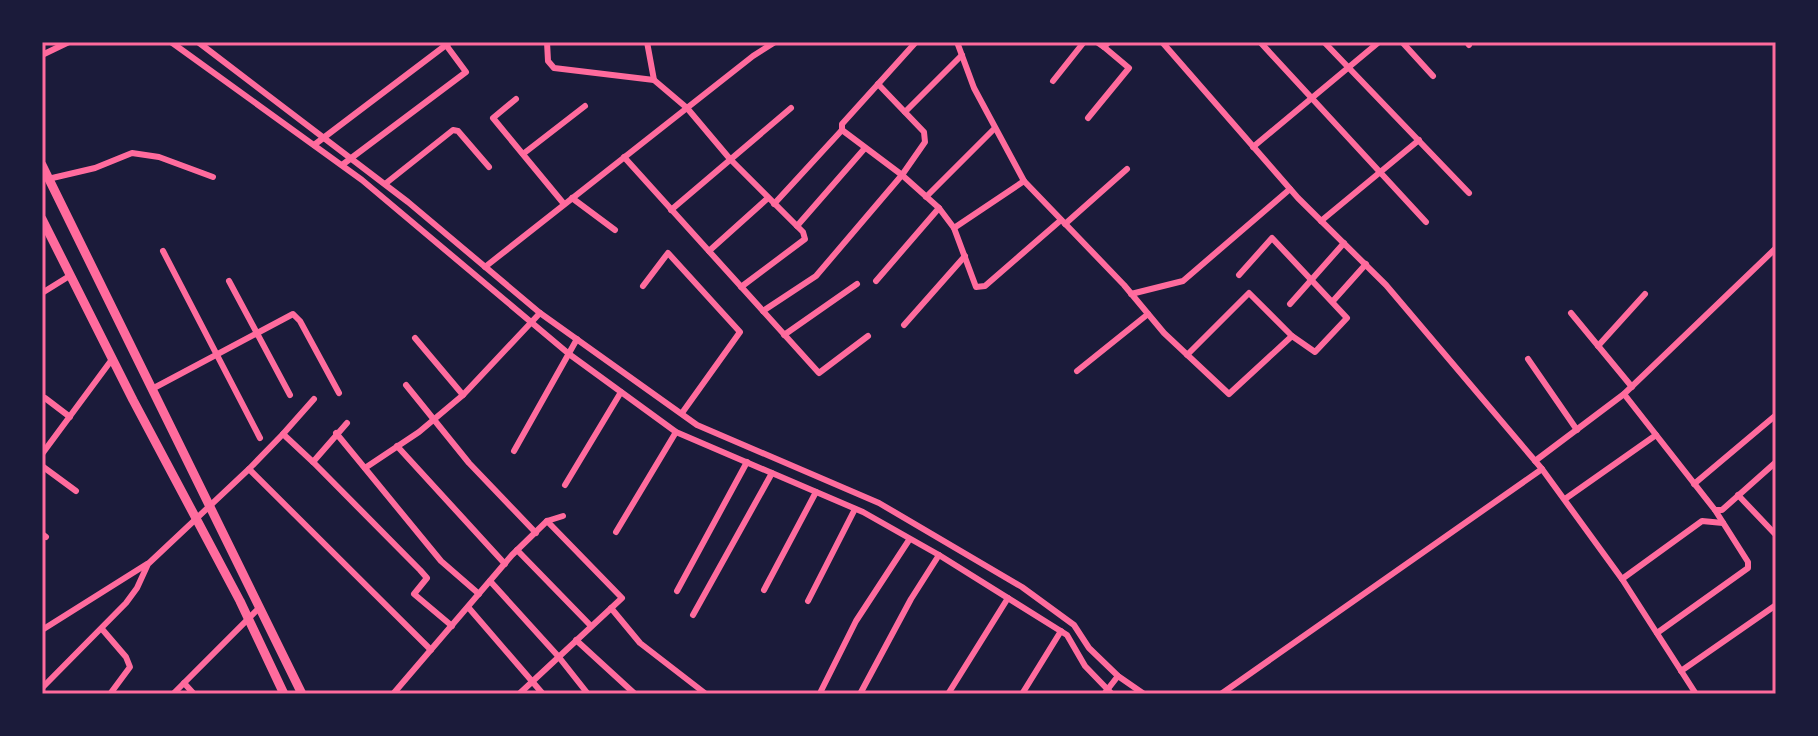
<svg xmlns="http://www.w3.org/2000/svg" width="1818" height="736" font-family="Commissioner,sans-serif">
	<rect width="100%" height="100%" fill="#1b1b3a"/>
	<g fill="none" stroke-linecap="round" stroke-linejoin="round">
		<!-- minor -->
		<g stroke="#ff6b9d" stroke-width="6">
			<polyline points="171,42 362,180 569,354 676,432 863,512 939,555 1067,635 1085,666 1112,694"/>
			<polyline points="198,42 408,202 540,313 697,425 879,503 1022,587 1074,625 1089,648 1118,676 1144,694"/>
			<polyline points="547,42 548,61 554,68 654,80 687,108 730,159 803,232 805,239 741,287"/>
			<polyline points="647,42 654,80"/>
			<polyline points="1097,42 1104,47 1109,42"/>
			<polyline points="1162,42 1298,198 1386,285 1542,469 1622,579 1696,694"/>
			<polyline points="1260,42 1426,222"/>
			<polyline points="1324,42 1469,193"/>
			<polyline points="1402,42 1433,76"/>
			<polyline points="1467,42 1469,45"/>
			<polyline points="42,55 69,42"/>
			<polyline points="1053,81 1084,42"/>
			<polyline points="516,99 493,118 564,204"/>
			<polyline points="905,112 962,55"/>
			<polyline points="1088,118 1129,68 1104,47"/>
			<polyline points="842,130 902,175 939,208 954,228 1024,181 974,88 957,42"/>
			<polyline points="314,145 450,42"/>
			<polyline points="1253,147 1379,42"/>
			<polyline points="523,154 585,106"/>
			<polyline points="624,157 819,373 868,336"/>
			<polyline points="342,165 466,72 446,45"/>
			<polyline points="48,179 95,168 132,153 159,157 213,177"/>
			<polyline points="1024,181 1124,285 1164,333 1229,394 1292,336 1315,352 1347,318 1272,238 1239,275"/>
			<polyline points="385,184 453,130 458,131 489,167"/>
			<polyline points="926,197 995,128"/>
			<polyline points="572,198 615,230"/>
			<polyline points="774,204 842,130 842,124 916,42"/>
			<polyline points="671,210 791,108"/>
			<polyline points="1321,221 1419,140"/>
			<polyline points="1065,224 1127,169"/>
			<polyline points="797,226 865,148"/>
			<polyline points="954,228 976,287 985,286 1061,220"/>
			<polyline points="163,251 260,438"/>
			<polyline points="709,251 768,198"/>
			<polyline points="485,267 753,56 775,42"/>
			<polyline points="229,281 290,395"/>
			<polyline points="876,281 939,208"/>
			<polyline points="643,286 668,253 740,332 682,413"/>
			<polyline points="42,293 71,275"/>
			<polyline points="1131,294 1183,281 1290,189"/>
			<polyline points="1333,301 1366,264"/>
			<polyline points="1290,304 1344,243"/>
			<polyline points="763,311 816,276 902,175 925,142 924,132 878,84"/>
			<polyline points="1571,313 1632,387"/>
			<polyline points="904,325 965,256"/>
			<polyline points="784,335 857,284"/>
			<polyline points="415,338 463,395"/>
			<polyline points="1598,346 1645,294"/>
			<polyline points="1187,355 1249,293 1292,336"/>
			<polyline points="1528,359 1577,430"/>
			<polyline points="1077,371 1148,314"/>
			<polyline points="406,385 469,463 536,533"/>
			<polyline points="152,389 293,314 300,321 339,393"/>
			<polyline points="1624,394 1715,510 1722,510 1776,462"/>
			<polyline points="45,398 70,417"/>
			<polyline points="347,423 313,462 420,570 427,578 414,594 452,626"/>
			<polyline points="336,433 441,561 479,594"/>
			<polyline points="283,434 314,399"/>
			<polyline points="397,446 505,564"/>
			<polyline points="514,451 577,339"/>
			<polyline points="42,454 113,358"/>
			<polyline points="1535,461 1624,394 1776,248"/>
			<polyline points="313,462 283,434 249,469 431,650"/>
			<polyline points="42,466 76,491"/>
			<polyline points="365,468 419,432 463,395 540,313"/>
			<polyline points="1694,484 1776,415"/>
			<polyline points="565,485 621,392"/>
			<polyline points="1738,495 1776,535"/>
			<polyline points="1565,499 1656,435"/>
			<polyline points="616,532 676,432"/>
			<polyline points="42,534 46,537"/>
			<polyline points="517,550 591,626"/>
			<polyline points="1622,579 1702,521 1723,523"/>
			<polyline points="490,581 558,656 588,694"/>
			<polyline points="764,590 816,492"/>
			<polyline points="677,591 747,462"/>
			<polyline points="808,601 855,509"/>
			<polyline points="468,607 543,694"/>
			<polyline points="611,608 640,643 706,694"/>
			<polyline points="693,615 772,473"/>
			<polyline points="102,629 126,657 130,667 110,694"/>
			<polyline points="42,630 147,564"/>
			<polyline points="1657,633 1748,568 1748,562 1715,510"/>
			<polyline points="576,640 635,694"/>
			<polyline points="1681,671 1776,605"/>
			<polyline points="184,683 194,694"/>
			<polyline points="42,688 126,603 137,588 148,564 249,469"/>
			<polyline points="821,691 856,621 909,540"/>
			<polyline points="173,694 260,607"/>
			<polyline points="393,694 512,555 547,521 563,516"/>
			<polyline points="519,694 622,598 547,521"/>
			<polyline points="860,694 911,599 939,555"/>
			<polyline points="948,694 1008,598"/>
			<polyline points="1022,694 1061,631"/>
			<polyline points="1104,694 1118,676"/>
			<polyline points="1221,694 1542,469"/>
		</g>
		<!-- primary -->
		<g stroke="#ff6b9d" stroke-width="9">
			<polyline points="42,165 302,694"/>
			<polyline points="42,219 133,400 240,601 284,694"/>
		</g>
	</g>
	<!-- border -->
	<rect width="1818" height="736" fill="none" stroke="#1b1b3a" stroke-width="88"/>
	<rect x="44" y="44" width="1730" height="648" fill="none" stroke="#ff6b9d" stroke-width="3"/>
</svg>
